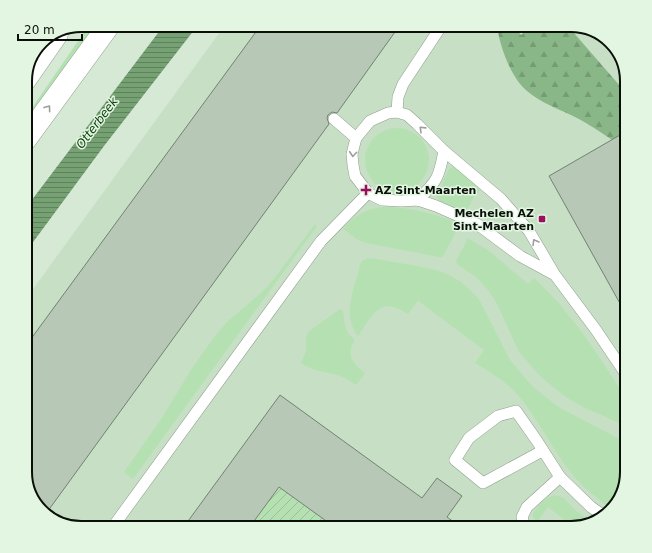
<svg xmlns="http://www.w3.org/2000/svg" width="652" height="553" font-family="'DejaVu Sans',sans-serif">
	<defs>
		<pattern id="forest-firs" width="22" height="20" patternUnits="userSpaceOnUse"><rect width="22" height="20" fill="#8ab788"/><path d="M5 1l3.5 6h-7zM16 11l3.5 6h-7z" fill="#769c74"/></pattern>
		<pattern id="garden-furrows" width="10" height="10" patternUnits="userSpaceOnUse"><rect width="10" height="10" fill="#b5e1b2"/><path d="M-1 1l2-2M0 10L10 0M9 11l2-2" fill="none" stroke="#9ac098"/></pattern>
		<pattern id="water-rules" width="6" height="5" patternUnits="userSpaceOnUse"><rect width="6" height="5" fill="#75a173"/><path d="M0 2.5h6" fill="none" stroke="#5e825d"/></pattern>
	</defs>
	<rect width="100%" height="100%" fill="#d6e9d5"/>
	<!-- built -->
	<polygon fill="#c7e0c5" points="225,25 571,25 608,39 627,81 627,476 613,509 571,528 81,528 44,514 25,476 25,300"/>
	<!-- grass -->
	<g fill="#b5e1b2">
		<polygon points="89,25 96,25 25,121 25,118"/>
		<circle cx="397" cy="160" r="32"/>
		<polygon points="452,167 457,168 480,190 474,196 466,213 440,202 437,197 448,170"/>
		<path d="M382,207C410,207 434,213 460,224L445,253L442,257H439L366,243L358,240L343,229C354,216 365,209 382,207Z"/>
		<polygon points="315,224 317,226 133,479 124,472 161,419 194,365 215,336 228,321 261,293 273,280"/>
		<polygon points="468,238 488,250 528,284 534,278 558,302 582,332 604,364 627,400 627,430 617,422 583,407 567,398 542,378 519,352 496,302 488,290 476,277 457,264 456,261"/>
		<path d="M368,258C380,259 392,262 405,264C439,270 457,272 480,301L510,360L533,387L560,408L616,437L627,445V476L613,509C607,507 601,501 596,497C558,468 547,429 517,394C506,381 489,372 475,363L484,350L418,301L408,314C379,295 374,314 358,336C341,315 355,288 360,265L362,261Z"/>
		<path d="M340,309L343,310C345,324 343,330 355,340C345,355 353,363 365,373L356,385C338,370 318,375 301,363L306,351V338L308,332Z"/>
		<path d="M555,495L564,498L575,510L589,520L574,527L548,507L537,522L532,516C535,508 545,497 555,495Z"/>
	</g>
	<!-- forest -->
	<path fill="url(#forest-firs)" d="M497,25H512L521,35L533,25H567L627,94V150C610,139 593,126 575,117C559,109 541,103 527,91C511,78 499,45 497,25Z"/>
	<!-- garden -->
	<polygon fill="url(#garden-furrows)" points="279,487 336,528 249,528"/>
	<!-- water -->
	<polygon fill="url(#water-rules)" points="164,25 198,25 104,146 25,253 25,209"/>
	<!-- building -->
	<g fill="#b7c9b6" stroke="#728371">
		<polygon points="261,25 400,25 337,113 332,112 328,115 327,118 329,124 45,515 44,514 25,476 25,347"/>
		<polygon points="627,131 627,316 549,176"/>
		<polygon points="280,395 422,498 437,478 462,496 447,517 462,528 336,528 279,487 249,528 183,528"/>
	</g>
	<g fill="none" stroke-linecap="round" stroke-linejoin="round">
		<defs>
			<g id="lane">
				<polyline points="397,112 398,97 403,84 442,25"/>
				<polyline points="334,119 356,138"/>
				<path d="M418,200C437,181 439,178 444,151"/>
				<polyline points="555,275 520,256 477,224 436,206 418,200 401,201 382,200 368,193 355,176 353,165 352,154 356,138 370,121 388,113 397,112 407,115 417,124 444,151 501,199 529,231 555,275 596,330 627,376"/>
				<polyline points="542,451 483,483 455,460 469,438 498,416 516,411 537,441 560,477 591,507 601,514"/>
				<polyline points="112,528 321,241 368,193"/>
				<polyline points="528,528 524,525 522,517 527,507 560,477"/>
			</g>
			<g id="highway">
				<polyline points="25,80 57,34"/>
				<polyline points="25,140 109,25"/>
			</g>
		</defs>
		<!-- lane casing -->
		<use href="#lane" stroke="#8e9f8c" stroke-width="12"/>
		<!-- highway casing -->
		<use href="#highway" stroke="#8e9f8c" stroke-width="23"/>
		<!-- lane -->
		<use href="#lane" stroke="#fff" stroke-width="11"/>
		<!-- highway -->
		<use href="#highway" stroke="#fff" stroke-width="22"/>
	</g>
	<!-- one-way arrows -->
	<defs><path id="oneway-chevron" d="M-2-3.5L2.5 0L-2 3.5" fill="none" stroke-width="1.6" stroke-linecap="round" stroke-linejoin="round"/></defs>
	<g stroke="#9d9f9d">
		<use href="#oneway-chevron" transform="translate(48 108) rotate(-54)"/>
		<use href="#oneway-chevron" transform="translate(422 129) rotate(-136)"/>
		<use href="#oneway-chevron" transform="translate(353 154) rotate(95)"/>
		<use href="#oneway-chevron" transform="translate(535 242) rotate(-121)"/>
	</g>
	<!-- markers -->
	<g fill="#9b0f5f" stroke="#e3f6e2" stroke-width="1.5">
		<path d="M364 184h4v4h4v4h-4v4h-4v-4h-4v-4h4z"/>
		<rect x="538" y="215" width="8" height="8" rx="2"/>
	</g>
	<g text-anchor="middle" stroke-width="3" stroke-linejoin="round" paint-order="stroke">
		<!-- poi labels -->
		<g font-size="11" font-weight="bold" fill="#0a1009" stroke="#e3f6e2" text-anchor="start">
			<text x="375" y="194">AZ Sint-Maarten</text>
			<text x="534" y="217" text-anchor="end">Mechelen AZ<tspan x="534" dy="13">Sint-Maarten</tspan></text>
		</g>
		<!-- water labels -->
		<g font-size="12" font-style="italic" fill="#124112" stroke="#e3f6e2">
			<text transform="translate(97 123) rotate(-53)" y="4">Otterbeek</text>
		</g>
	</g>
	<!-- crop -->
	<path d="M0 0H652V553H0ZM81 32H571A49 49 0 0 1 620 81V472A49 49 0 0 1 571 521H81A49 49 0 0 1 32 472V81A49 49 0 0 1 81 32Z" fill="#e3f6e2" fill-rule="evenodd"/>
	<path fill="none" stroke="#0a1009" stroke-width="2" d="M81 32H571A49 49 0 0 1 620 81V472A49 49 0 0 1 571 521H81A49 49 0 0 1 32 472V81A49 49 0 0 1 81 32Z"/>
	<!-- scale -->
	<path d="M18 34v6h64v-6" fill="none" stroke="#0a1009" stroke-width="2"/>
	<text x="24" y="34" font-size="12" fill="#0a1009" stroke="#e3f6e2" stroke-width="3" paint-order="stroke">20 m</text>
</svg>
